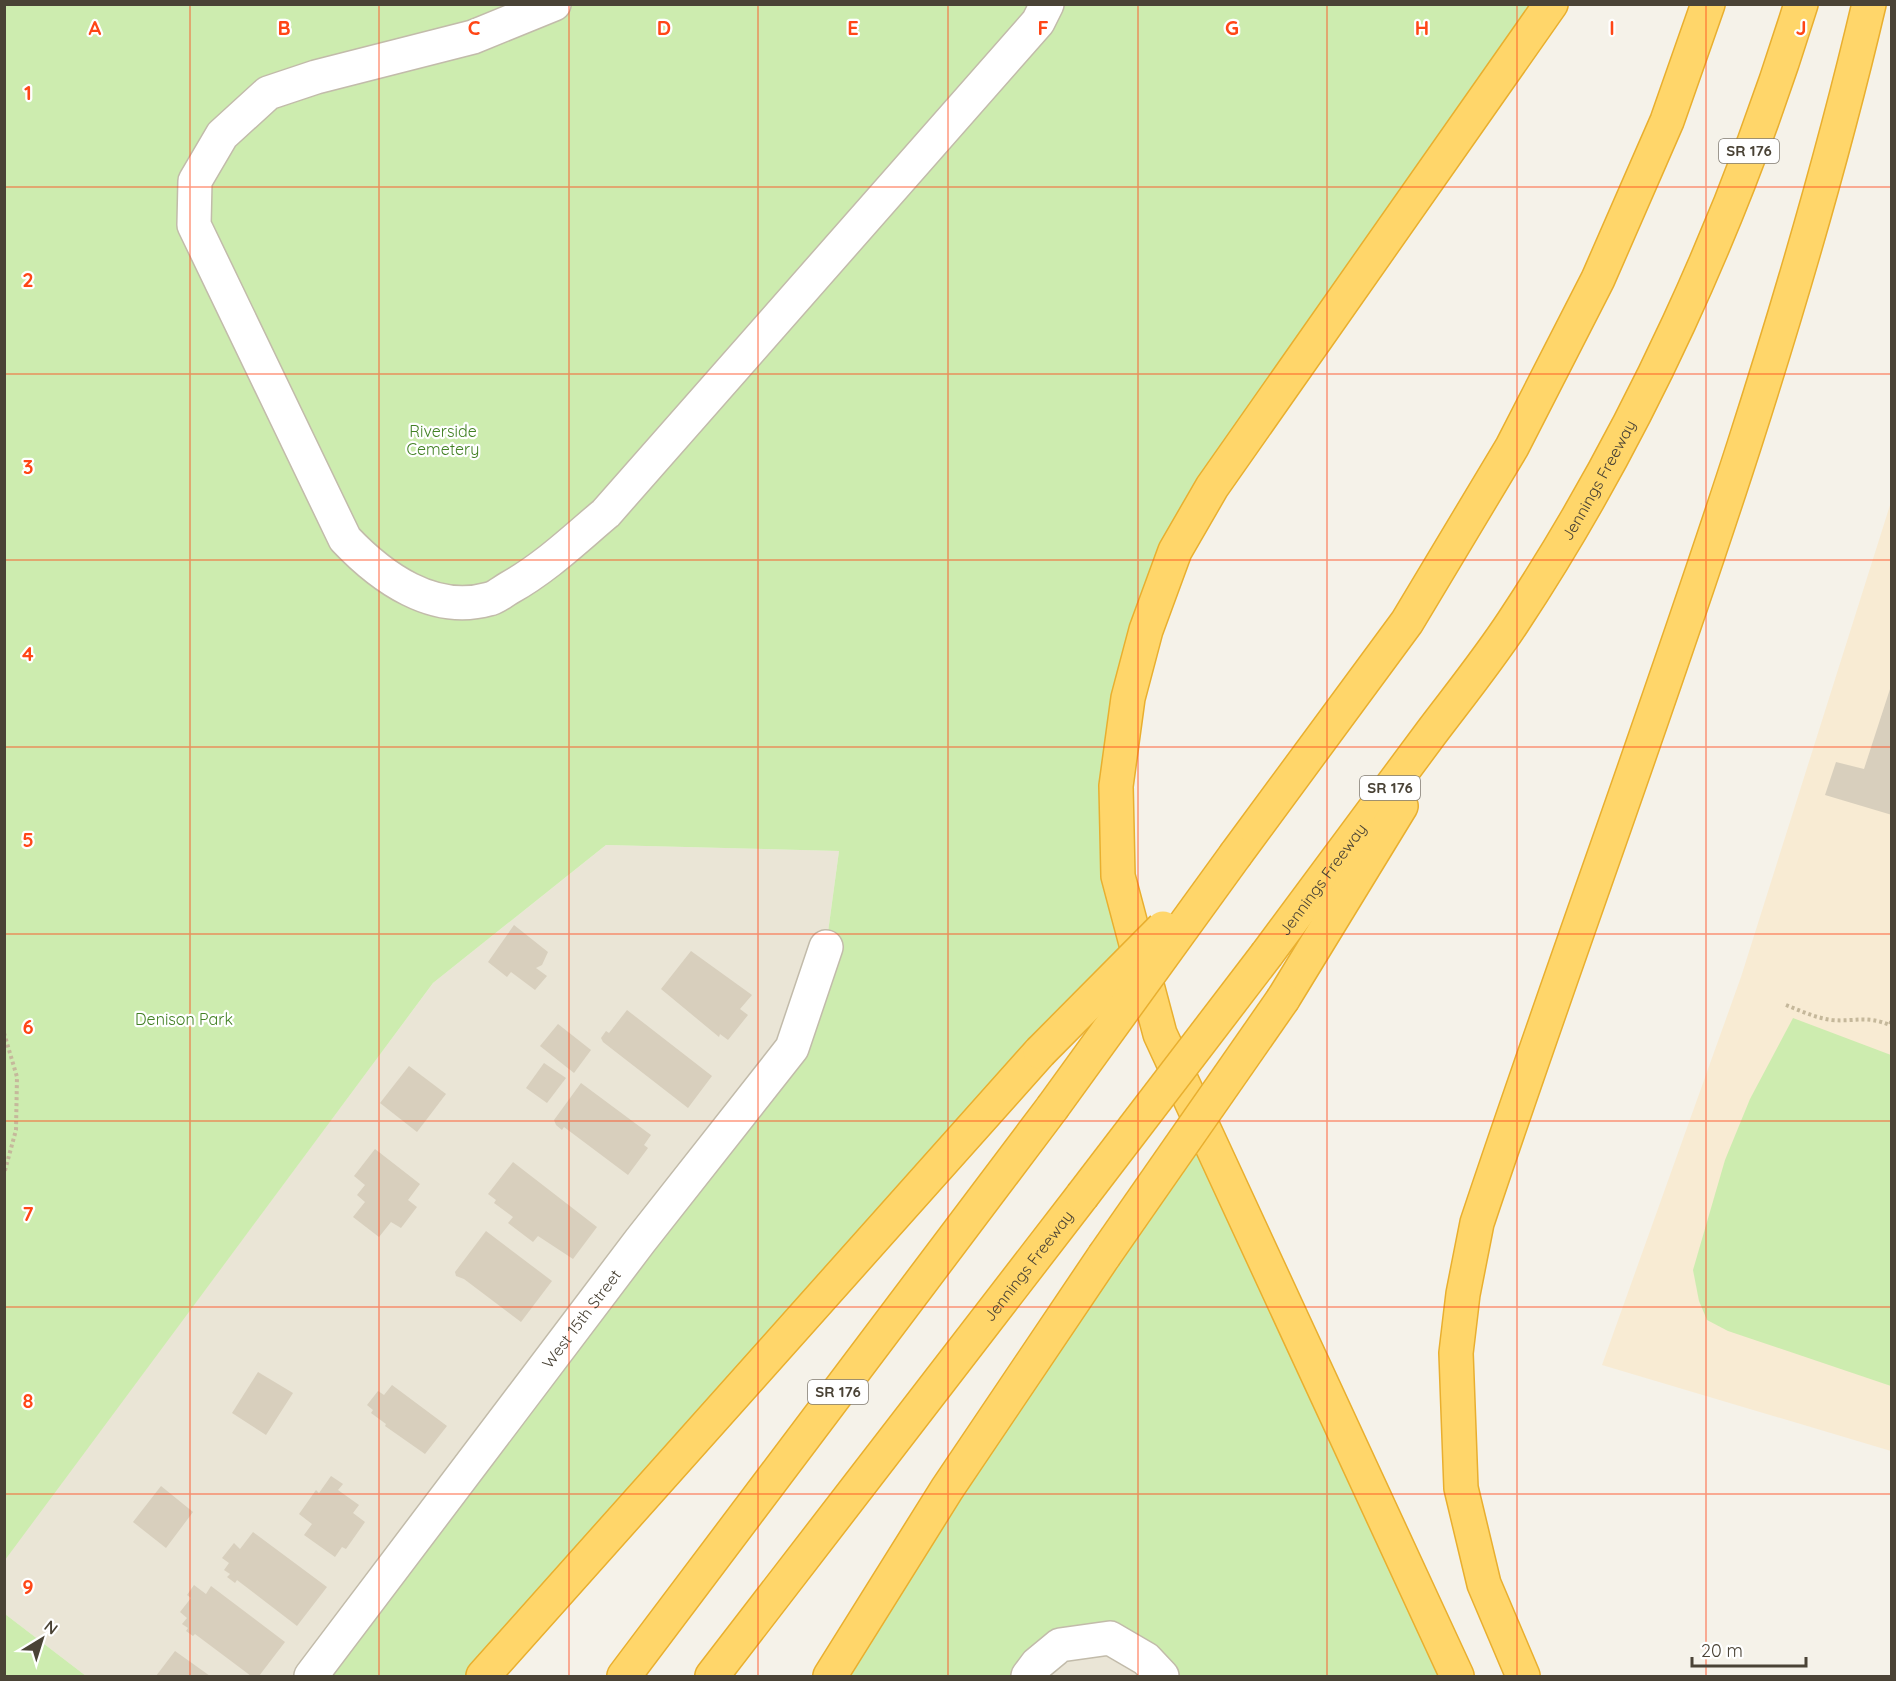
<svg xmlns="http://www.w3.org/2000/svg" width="1896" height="1681" font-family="Quicksand,sans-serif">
	<rect width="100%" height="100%" fill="#f5f2e9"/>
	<!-- residential -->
	<g fill="#eae5d6">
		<polygon points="606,845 839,851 826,947 792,1048 311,1676 86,1676 5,1614 4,1560 433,983"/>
		<polygon points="1110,1638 1162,1676 1028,1676"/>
	</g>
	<!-- commercial -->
	<polygon fill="#f8ebd3" points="1891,502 1891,1451 1602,1365 1741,977"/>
	<!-- green -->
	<g fill="#cdecaf">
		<polygon points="5,5 1551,5 1212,487 1128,698 1123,968 483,1676 311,1676 792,1048 826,947 839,851 606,845 433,983 5,1560"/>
		<polygon points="1793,1018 1891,1055 1891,1386 1728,1331 1707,1320 1699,1301 1693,1270 1725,1160 1750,1099"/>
		<polygon points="1200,1123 1457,1676 1162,1676 1110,1638 1028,1676 840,1676"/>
		<polygon points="5,1614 86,1676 5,1676"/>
	</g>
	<!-- building -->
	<g fill="#d8cfbd">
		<polygon points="1891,686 1892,686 1892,815 1825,795 1836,762 1864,769"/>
		<polygon points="514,925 548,952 542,965 536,968 547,976 535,990 511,972 507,977 488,962"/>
		<polygon points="691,951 752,995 740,1009 748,1015 728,1040 720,1034 719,1037 661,989"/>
		<polygon points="627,1010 712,1076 688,1108 603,1042 601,1038 606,1031 609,1033"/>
		<polygon points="558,1024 591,1050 574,1073 540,1046"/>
		<polygon points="544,1063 566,1078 547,1103 526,1088"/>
		<polygon points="409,1066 446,1094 417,1132 380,1103"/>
		<polygon points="581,1083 651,1135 644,1145 648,1148 628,1175 564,1127 562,1130 556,1125 554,1120"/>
		<polygon points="375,1149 420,1184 408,1200 417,1207 401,1228 391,1222 379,1237 353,1217 365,1202 357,1195 365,1185 354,1176"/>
		<polygon points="513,1162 597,1227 573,1259 538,1236 533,1242 508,1223 513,1217 494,1203 496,1200 488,1194"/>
		<polygon points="486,1231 552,1281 521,1322 464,1279 456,1276 455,1272"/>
		<polygon points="258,1372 293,1393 266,1435 232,1413"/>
		<polygon points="392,1385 447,1426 425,1454 385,1426 386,1424 371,1413 373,1410 367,1405 378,1391 384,1395"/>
		<polygon points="331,1476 343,1484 338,1490 359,1505 353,1513 365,1522 346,1549 342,1547 335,1557 304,1535 312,1524 299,1514 316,1490 319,1493"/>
		<polygon points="161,1486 193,1512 166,1548 133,1522"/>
		<polygon points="253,1532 327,1587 297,1626 237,1580 235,1583 227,1577 230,1574 224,1570 229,1563 222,1558 234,1543 240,1549"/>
		<polygon points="194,1585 206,1594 211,1586 285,1642 259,1676 251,1676 195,1634 193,1636 186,1631 188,1628 182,1624 187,1618 180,1612 191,1598 187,1595"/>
		<polygon points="175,1651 210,1676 156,1676"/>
	</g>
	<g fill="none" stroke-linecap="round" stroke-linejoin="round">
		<defs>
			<g id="minor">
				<path d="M554,4L473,37L316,77L268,93L222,135L195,181L194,225L345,539C381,577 433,615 489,599C495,598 502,592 509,588C545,568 574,540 606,513L1038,22L1047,4"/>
				<path id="s1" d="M311,1676L640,1241L792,1048L826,947"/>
				<polyline points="1028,1676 1037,1664 1060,1645 1110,1638 1146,1659 1162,1676"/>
			</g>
			<g id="highway">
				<polyline points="1236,854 1407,622 1512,447 1598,279 1667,121 1708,4"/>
				<path id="s2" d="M1267,954C1322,880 1377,806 1431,733C1459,696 1488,660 1513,622C1637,435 1735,218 1801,4"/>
				<polyline points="1283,999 1401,806"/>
				<polyline points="483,1676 1040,1052"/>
				<polyline points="624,1676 1052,1108"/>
				<path id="s3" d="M712,1676L1082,1196"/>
				<polyline points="830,1676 947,1489 1104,1256"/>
				<polyline points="1457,1676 1160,1034 1118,876 1116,786 1128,698 1146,630 1175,551 1212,487 1551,4"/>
				<path d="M1523,1676L1484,1584L1461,1488L1456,1353L1463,1294L1477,1223C1612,818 1771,420 1869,4"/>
			</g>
		</defs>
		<!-- minor casing -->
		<use href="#minor" stroke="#c2bbaa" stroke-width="36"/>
		<!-- highway casing -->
		<use href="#highway" stroke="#e9af2f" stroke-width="36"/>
		<!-- path -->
		<g stroke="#c5b89b" stroke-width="4" stroke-dasharray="3 3" stroke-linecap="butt">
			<path d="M1786,1005C1801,1011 1816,1018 1832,1020C1856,1022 1865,1015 1890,1025L1892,1019"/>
			<polyline points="4,1033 17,1077 16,1130 4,1174"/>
		</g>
		<!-- minor -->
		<use href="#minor" stroke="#fff" stroke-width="33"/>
		<!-- highway -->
		<use href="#highway" stroke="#ffd66a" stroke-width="33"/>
		<defs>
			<g id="highway-bridge">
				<polyline points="1040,1052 1163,928"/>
				<polyline points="1052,1108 1236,854"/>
				<polyline points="1082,1196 1267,954"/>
				<polyline points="1104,1256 1283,999"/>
			</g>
		</defs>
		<!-- highway-bridge casing -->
		<use href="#highway-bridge" stroke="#e9af2f" stroke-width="36" stroke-linecap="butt"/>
		<!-- highway-bridge -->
		<use href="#highway-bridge" stroke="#ffd66a" stroke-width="33"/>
	</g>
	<!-- grid -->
	<path fill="none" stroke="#ff4616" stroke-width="1.5" stroke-opacity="0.55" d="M190,4V1676M379,4V1676M569,4V1676M758,4V1676M948,4V1676M1138,4V1676M1327,4V1676M1517,4V1676M1706,4V1676M4,187H1892M4,374H1892M4,560H1892M4,747H1892M4,934H1892M4,1121H1892M4,1307H1892M4,1494H1892"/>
	<g text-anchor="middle" stroke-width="4.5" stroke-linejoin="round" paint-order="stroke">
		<!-- shield labels -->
		<g fill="#fff" stroke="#807b72" stroke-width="1.5">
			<rect x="1719" y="139" width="60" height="24" rx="4.5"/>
			<rect x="1360" y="776" width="60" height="24" rx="4.5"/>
			<rect x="808" y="1380" width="60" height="24" rx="4.5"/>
		</g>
		<g font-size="15" font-weight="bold" fill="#4a4336">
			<text x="1749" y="156">SR 176</text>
			<text x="1390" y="793">SR 176</text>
			<text x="838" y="1397">SR 176</text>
		</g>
		<!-- park labels -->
		<g font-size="16" fill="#428124" stroke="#fff">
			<text x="443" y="437">Riverside<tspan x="443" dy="18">Cemetery</tspan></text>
			<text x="184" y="1025">Denison Park</text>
		</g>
		<!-- street labels -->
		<g font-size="16" fill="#4a4336" stroke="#fff">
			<text dy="6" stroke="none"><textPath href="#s2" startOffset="579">Jennings Freeway</textPath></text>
			<text dy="6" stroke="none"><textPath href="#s2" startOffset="93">Jennings Freeway</textPath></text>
			<text dy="6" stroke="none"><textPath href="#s3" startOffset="518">Jennings Freeway</textPath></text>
			<text dy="6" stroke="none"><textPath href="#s1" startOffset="448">West 15th Street</textPath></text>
		</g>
	</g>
	<g font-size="20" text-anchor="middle" font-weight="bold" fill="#ff4616" stroke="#fff" stroke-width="4.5" stroke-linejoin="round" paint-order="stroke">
		<text x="95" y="35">A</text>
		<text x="284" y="35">B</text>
		<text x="474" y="35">C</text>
		<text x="664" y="35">D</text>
		<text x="853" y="35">E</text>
		<text x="1043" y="35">F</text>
		<text x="1232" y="35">G</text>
		<text x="1422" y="35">H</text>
		<text x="1612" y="35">I</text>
		<text x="1801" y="35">J</text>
		<text x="28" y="100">1</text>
		<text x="28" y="287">2</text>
		<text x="28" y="474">3</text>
		<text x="28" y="661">4</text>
		<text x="28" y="847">5</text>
		<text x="28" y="1034">6</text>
		<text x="28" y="1221">7</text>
		<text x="28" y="1408">8</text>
		<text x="28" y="1594">9</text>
	</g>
	<!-- border -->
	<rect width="1896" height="1681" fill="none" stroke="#4a4336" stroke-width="12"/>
	<!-- north arrow -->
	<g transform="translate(42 1639) rotate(38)" stroke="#ffffff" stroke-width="4.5" paint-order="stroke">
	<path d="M0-4.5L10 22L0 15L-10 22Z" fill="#4a4336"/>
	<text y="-9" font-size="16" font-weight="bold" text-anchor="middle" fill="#4a4336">N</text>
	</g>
	<!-- scale -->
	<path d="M1692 1657v9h114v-9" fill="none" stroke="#4a4336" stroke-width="3"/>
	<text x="1701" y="1657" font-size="18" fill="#4a4336" stroke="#ffffff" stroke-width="4.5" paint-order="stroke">20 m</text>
</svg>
